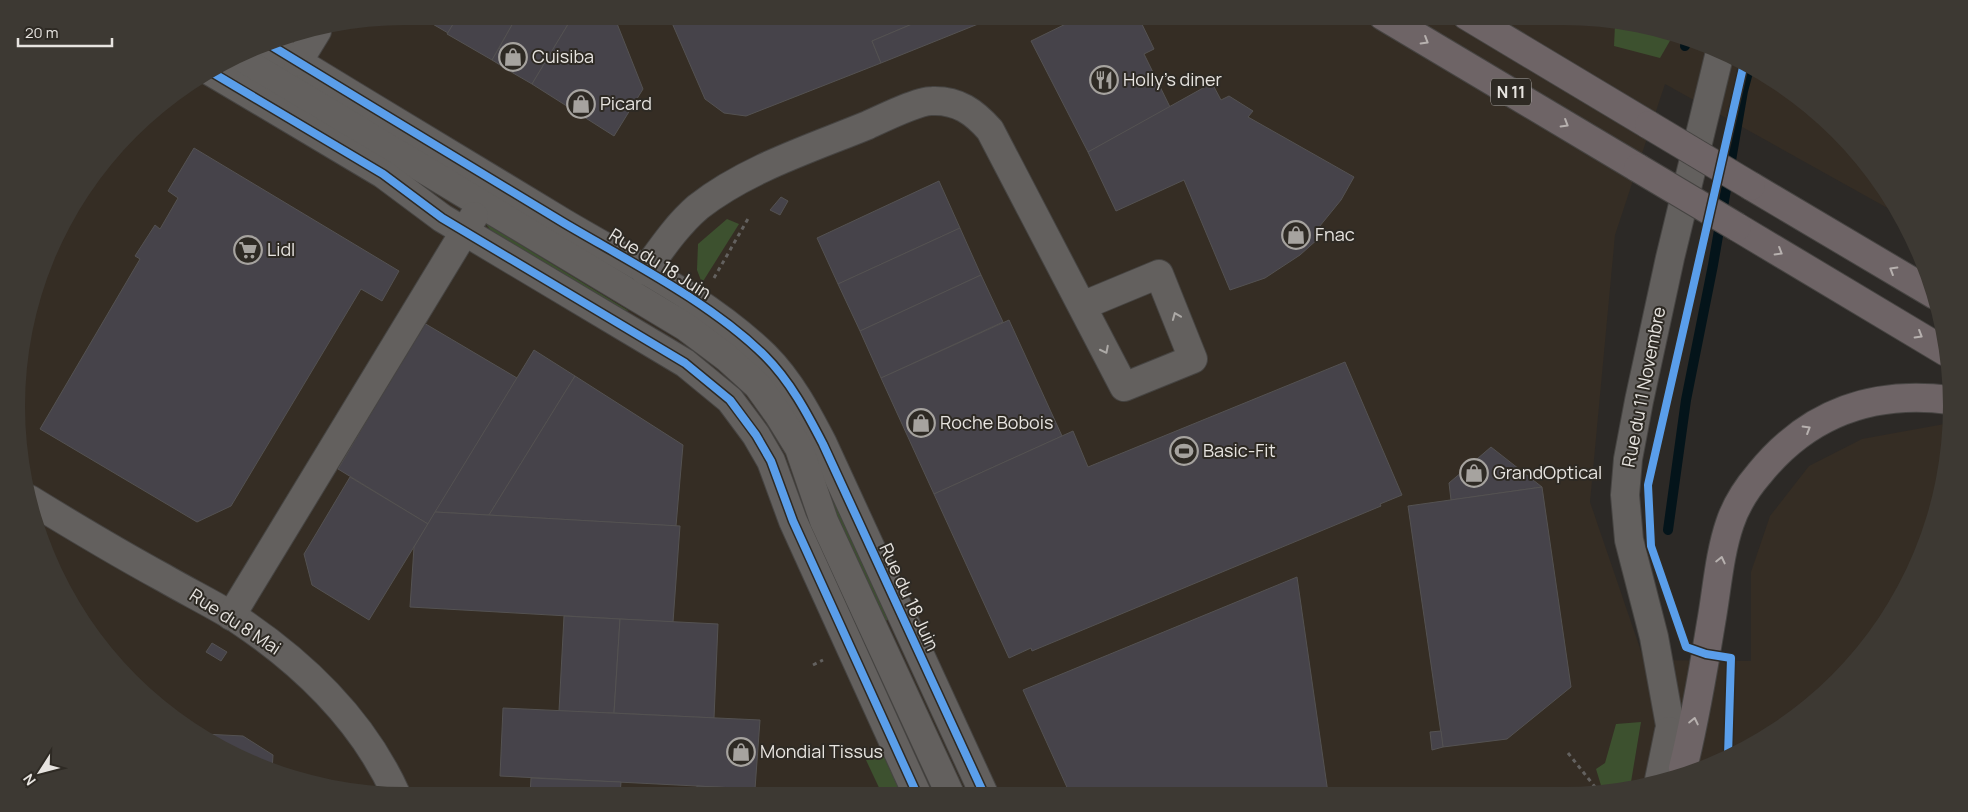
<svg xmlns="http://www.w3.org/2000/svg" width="1968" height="812" font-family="Manrope,sans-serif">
	<rect width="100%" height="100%" fill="#2c2926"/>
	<!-- built -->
	<polygon fill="#352d24" points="406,16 1562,16 1687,37 1757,68 1819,113 1871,169 1900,215 1665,84 1615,235 1590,502 1644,660 1751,661 1751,572 1770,516 1809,466 1862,439 1950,423 1948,457 1931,531 1886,622 1819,699 1711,766 1613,792 406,796 281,775 169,715 82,622 46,555 24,482 20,355 37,281 68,211 149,113 211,68 280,37"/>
	<!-- green -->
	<g fill="#3d512f">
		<polygon points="1615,25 1671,34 1671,39 1660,58 1614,46"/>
		<polygon points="727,219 739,224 702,283 697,270 698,244"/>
		<polygon points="485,223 629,311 614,308 492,232"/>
		<polygon points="802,427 889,619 881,623 840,536"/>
		<polygon points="1641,722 1630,788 1613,792 1603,792 1596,769 1605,763 1616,724"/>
		<polygon points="889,753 907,794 882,794 866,760"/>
	</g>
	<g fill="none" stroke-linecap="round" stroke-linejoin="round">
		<!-- stream -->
		<g stroke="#04141a" stroke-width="10">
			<polyline points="1685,46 1687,37"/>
			<polyline points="1668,530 1686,400 1713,265 1743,91 1750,65"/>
		</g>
	</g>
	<!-- building -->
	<g fill="#46434a" stroke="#545252">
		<polygon points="419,16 458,16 448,33"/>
		<polygon points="458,16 517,16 492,60 447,34"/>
		<polygon points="517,16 573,16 532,84 513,73 509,54 499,48"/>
		<polygon points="573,16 614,16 643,89 614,136 532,84"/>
		<polygon points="669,16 931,16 872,41 881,63 746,116 724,113 705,99"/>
		<polygon points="931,16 998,16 881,63 872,41"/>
		<polygon points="1082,16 1138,16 1154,49 1144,54 1170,107 1088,152 1031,41"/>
		<polygon points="499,48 509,54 513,73 492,60"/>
		<polygon points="1212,83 1221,100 1229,96 1253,111 1248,117 1354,177 1341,200 1315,232 1319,238 1300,255 1265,278 1230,290 1184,180 1116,211 1088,152"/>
		<polygon points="194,148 399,271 382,301 361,289 231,506 197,522 40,429 140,259 135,256 155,225 160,229 178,198 168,191"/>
		<polygon points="939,181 960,228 838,284 817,238"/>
		<polygon points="781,197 788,201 780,215 770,210"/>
		<polygon points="960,228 981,275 860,331 838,284"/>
		<polygon points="981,275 1003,322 881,378 860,331"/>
		<polygon points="1009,320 1062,436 934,494 881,378"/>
		<polygon points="424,323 517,378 428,524 338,469"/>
		<polygon points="534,350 575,376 489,515 435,512"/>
		<polygon points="1345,362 1402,495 1380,504 1381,506 1032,651 1031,648 1009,658 934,494 1073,431 1088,467"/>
		<polygon points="575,376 683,445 676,526 489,515"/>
		<polygon points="1491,447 1542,487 1451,500 1449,483"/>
		<polygon points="350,477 428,524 369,620 312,585 304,554"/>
		<polygon points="1542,487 1571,687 1507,739 1443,747 1408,506"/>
		<polygon points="435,512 680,526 673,622 410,607 414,547"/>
		<polygon points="1297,577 1328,793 1070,794 1023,690"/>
		<polygon points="564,616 620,619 614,713 559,711"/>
		<polygon points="620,619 718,624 714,718 614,713"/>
		<polygon points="212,643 227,652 221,661 206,652"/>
		<polygon points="503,708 760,720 755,789 500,776"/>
		<polygon points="1441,731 1443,747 1432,750 1430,732"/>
		<polygon points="204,734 243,736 273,755 272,771"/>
		<polygon points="531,778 621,782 620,795 530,795"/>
		<polygon points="697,786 755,789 790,790 790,795 696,795"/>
	</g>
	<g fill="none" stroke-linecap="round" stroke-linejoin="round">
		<defs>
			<g id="minor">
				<path d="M267,43C366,103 465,164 564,223C630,262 710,302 765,356C790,381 807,413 823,444L984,794"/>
				<polyline points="237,57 686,327 726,357 758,386 778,414 799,448 824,521 950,794"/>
				<polyline points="298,62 317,31"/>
				<polyline points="208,70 383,174 442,218 685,363 730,400 756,435 771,461 793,521 917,794"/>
				<path d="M645,271C661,249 677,225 698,207C746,169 812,148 868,125C883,118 918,101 932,101C958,100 974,112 990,130L1124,387L1193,359L1159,274L1082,306"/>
				<path d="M29,499C73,526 118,553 164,578C188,592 213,604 237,619C303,663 363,721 396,794"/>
				<polyline points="231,616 474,216"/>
				<polyline points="1684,773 1670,725 1654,637 1629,540 1625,495 1628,459 1639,401 1670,258 1720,52"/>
				<polyline points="1659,780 1669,731"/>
			</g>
			<g id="highway">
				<polyline points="1383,16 1638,168"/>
				<polyline points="1467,16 1649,125"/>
				<polyline points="1751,186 1935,295"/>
				<polyline points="1737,227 1946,352"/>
				<path d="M1683,768C1695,720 1703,672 1711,623C1717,590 1719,555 1730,523C1736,505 1747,488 1759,474C1808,413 1873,390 1950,400"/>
			</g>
		</defs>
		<!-- minor casing -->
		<use href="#minor" stroke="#464442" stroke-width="30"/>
		<!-- highway casing -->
		<use href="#highway" stroke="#464442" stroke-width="30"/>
		<!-- path -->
		<g stroke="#63615f" stroke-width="3" stroke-dasharray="4 4" stroke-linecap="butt">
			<polyline points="714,278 749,217"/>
			<polyline points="813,665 823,660"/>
			<polyline points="1568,753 1599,792"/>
		</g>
		<!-- minor -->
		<use href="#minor" stroke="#63605e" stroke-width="28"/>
		<!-- highway -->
		<use href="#highway" stroke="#6e6466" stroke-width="28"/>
		<defs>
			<g id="highway-bridge">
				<polyline points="1649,125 1751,186"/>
				<polyline points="1638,168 1737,227"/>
			</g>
		</defs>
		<!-- highway-bridge casing -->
		<use href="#highway-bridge" stroke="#464442" stroke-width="30" stroke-linecap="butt"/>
		<!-- highway-bridge -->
		<use href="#highway-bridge" stroke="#6e6466" stroke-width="28"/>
		<defs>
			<g id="cycleway">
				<path d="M267,43C366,103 465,164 564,223C630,262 710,302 765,356C790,381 807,413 823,444L984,794"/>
				<polyline points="208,70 383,174 442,218 685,363 730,400 756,435 771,461 793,521 917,794"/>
				<polyline points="1728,756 1731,658 1706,654 1686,647 1651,546 1648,485 1744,63"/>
			</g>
		</defs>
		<!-- cycleway casing -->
		<use href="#cycleway" stroke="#2e2a24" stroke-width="11"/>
		<!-- cycleway -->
		<use href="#cycleway" stroke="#5a9eea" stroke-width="8"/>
	</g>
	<!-- one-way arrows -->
	<defs><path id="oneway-chevron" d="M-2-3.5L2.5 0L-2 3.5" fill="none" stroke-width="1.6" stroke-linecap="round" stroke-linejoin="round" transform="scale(1.25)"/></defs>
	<g stroke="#b7b1af">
		<use href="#oneway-chevron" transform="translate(1425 41) rotate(31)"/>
		<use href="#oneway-chevron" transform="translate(1565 124) rotate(31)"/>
		<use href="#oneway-chevron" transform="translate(1779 252) rotate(31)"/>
		<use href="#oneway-chevron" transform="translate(1893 270) rotate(-149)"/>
		<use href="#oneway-chevron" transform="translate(1919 335) rotate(31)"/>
		<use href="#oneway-chevron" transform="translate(1807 429) rotate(-31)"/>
		<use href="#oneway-chevron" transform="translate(1721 560) rotate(-77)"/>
		<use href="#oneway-chevron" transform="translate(1694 721) rotate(-78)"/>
	</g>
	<g stroke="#aca9a6">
		<use href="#oneway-chevron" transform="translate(1176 316) rotate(-112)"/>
		<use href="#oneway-chevron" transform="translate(1105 350) rotate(63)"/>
	</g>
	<!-- icons -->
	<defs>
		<symbol id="shop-ring" viewBox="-11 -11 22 22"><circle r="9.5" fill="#2e2a24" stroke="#a6a39f" stroke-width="1.5"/><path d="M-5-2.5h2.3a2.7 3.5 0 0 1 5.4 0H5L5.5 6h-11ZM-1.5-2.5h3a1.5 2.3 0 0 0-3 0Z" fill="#a6a39f"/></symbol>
		<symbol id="restaurant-ring" viewBox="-11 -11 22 22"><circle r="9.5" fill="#2e2a24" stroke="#a6a39f" stroke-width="1.5"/><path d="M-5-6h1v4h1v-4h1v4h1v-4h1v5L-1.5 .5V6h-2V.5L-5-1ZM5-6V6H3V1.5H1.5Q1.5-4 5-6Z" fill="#a6a39f"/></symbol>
		<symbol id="supermarket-ring" viewBox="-11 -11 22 22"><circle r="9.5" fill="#2e2a24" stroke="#a6a39f" stroke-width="1.5"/><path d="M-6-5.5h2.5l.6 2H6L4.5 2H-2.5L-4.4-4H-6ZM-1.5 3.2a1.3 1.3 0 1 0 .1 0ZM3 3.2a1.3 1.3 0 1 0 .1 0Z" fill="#a6a39f"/></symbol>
		<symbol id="stadium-ring" viewBox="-11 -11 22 22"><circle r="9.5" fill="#2e2a24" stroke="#a6a39f" stroke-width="1.5"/><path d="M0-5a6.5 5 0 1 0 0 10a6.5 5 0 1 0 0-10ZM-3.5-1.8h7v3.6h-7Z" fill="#a6a39f"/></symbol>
	</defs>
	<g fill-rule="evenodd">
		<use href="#shop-ring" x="497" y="41" width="32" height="32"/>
		<use href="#restaurant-ring" x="1088" y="64" width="32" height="32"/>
		<use href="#shop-ring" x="565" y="88" width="32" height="32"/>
		<use href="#shop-ring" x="1280" y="219" width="32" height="32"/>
		<use href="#supermarket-ring" x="232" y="234" width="32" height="32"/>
		<use href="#shop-ring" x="905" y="407" width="32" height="32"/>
		<use href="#stadium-ring" x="1168" y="435" width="32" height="32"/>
		<use href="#shop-ring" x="1458" y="457" width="32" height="32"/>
		<use href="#shop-ring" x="725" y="736" width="32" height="32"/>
	</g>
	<g text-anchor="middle" stroke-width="4" stroke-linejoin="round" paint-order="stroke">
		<!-- shield labels -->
		<rect fill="#2e2a24" stroke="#b0aca8" stroke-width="1" x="1491" y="78.5" width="40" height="27" rx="4"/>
		<g font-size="16" font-weight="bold" fill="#e7e4e0">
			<text x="1511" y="98">N 11</text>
		</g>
		<!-- poi labels -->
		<g font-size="18" fill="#e7e4e0" stroke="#2e2a24" text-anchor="start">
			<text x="532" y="63">Cuisiba</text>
			<text x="1123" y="86">Holly's diner</text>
			<text x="600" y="110">Picard</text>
			<text x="1315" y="241">Fnac</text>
			<text x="267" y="256">Lidl</text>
			<text x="940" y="429">Roche Bobois</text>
			<text x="1203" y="457">Basic-Fit</text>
			<text x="1493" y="479">GrandOptical</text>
			<text x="760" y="758">Mondial Tissus</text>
		</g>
		<!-- street labels -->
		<g font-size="18" fill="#e7e4e0" stroke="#2e2a24">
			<text transform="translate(660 264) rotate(32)" y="6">Rue du 18 Juin</text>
			<text transform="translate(1644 387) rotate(-79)" y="6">Rue du 11 Novembre</text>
			<text transform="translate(909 597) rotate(65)" y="6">Rue du 18 Juin</text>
			<text transform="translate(235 622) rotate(33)" y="6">Rue du 8 Mai</text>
		</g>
	</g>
	<!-- crop -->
	<path d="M0 0H1968V812H0ZM406 25H1562A381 381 0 0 1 1943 406V406A381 381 0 0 1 1562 787H406A381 381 0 0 1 25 406V406A381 381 0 0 1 406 25Z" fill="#3d3933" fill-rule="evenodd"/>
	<!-- north arrow -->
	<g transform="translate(40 772) rotate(234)" stroke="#2e2a24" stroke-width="4" paint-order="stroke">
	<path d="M0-4L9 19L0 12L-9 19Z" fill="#e7e4e0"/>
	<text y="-8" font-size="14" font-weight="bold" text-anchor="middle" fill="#e7e4e0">N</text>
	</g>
	<!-- scale -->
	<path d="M18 38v8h94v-8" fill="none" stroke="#e7e4e0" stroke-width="2.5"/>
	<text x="25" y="38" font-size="15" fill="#e7e4e0" stroke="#2e2a24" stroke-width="4" paint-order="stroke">20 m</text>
</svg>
